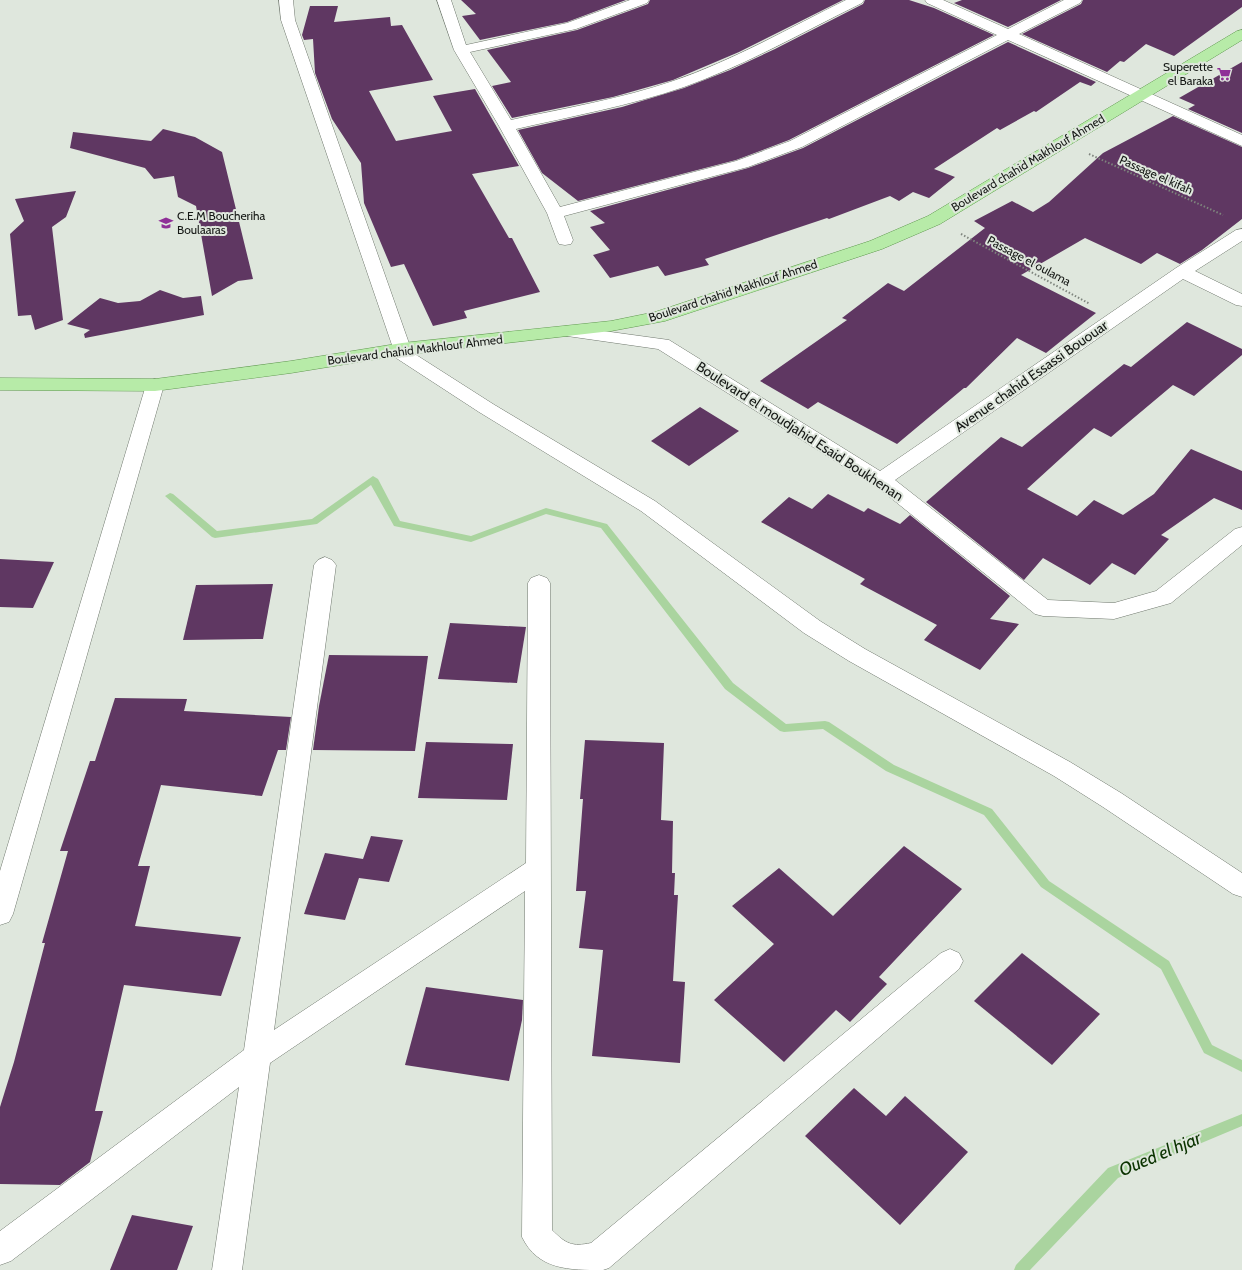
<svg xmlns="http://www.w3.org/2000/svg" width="1242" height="1270" font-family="Cabin,sans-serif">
	<rect width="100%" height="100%" fill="#dfe7dd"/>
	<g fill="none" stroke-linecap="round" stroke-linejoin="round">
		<!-- stream -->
		<g fill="#aad49f" fill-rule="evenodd">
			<polygon points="373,476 378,479 400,521 471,536 546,508 607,524 733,683 786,724 825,721 829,722 894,765 992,809 1049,881 1169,961 1212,1045 1242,1060 1242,1072 1204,1053 1161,969 1041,887 984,815 886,771 823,729 784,732 780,731 725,689 601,528 546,514 471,542 394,526 371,485 317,524 215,538 212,537 165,496 170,493 173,494 217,531 312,519"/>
			<polygon points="1242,1114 1242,1126 1118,1178 1030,1270 1014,1270 1016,1265 1108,1168"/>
		</g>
	</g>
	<!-- building -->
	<g fill="#5f3762">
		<polygon points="461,0 626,0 567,22 480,40 462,16 476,14"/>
		<polygon points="650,0 843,0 739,52 673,80 613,97 512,118 492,86 511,82 487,50 577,30 648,4"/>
		<polygon points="865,0 909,0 934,8 994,35 789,140 736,160 578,201 542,173 518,130 622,107 684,88 730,70 775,49 863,4"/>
		<polygon points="962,0 1061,0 1008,27 954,3"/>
		<polygon points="1083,0 1242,0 1242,7 1174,56 1146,44 1124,62 1120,61 1107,72 1022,34 1081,4"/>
		<polygon points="310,6 338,6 334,22 390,17 391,26 402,25 433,80 369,91 396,141 452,131 433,96 475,89 519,166 472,174 509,238 512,238 540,292 464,311 467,318 433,326 404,264 391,267 364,203 361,163 332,119 315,73 313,39 304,40 302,35"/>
		<polygon points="1008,42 1096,82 1091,86 1080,82 1036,112 1034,111 1000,130 997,128 934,169 955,177 929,198 913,192 899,201 890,196 829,219 827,218 705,259 709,265 665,276 658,266 610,278 593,255 610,250 590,227 605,223 590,211 748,168 803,148"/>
		<polygon points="1242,62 1242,133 1188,109 1195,105 1179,98"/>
		<polygon points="1173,116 1242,147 1242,219 1202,250 1180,264 1157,253 1141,264 1085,238 1021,275 1096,313 1046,353 1017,338 966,388 964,388 897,444 818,402 808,409 760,381 847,320 842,318 888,283 904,291 985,228 974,221 1012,201 1033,212 1049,202 1103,153"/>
		<polygon points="163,129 195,137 222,152 253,279 238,281 212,296 196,206 178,197 174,176 154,179 145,168 70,148 73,132 151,141"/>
		<polygon points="76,191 66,217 52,227 63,320 35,330 31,315 18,316 10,234 24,221 15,199"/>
		<polygon points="160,290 183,298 201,296 204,315 85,338 84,334 90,330 67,324 100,298 118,303 140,301"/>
		<polygon points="1187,322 1242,349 1242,355 1194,396 1173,385 1111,437 1094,428 1027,489 1077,516 1094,500 1123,515 1154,494 1191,449 1242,471 1242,510 1214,498 1161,535 1169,539 1135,575 1112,563 1090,585 1043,558 1024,580 926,502 1001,437 1022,447 1124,364 1131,367"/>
		<polygon points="700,407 739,431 689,466 651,441"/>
		<polygon points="828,494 864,512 868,508 900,524 910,515 1010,596 990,619 1019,624 980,670 924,640 937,625 860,584 865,579 761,522 789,497 812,509"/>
		<polygon points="0,559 54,562 33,608 0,607"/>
		<polygon points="273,584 263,639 183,640 196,585"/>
		<polygon points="450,623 526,627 517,683 438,679"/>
		<polygon points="329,655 428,656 415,751 313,750 319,706"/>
		<polygon points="115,698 187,699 184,711 291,717 286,750 278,750 262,796 161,785 138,866 150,866 135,926 241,937 221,996 124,985 95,1111 103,1111 90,1162 60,1185 0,1184 0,1107 14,1062 45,943 42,943 68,851 60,851 90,761 95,761"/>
		<polygon points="585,740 664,743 661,820 673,821 672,873 675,873 674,895 678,895 673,981 685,982 680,1063 592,1056 603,950 579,948 586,891 576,891 583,799 580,799"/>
		<polygon points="426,742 513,744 507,800 418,798"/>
		<polygon points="371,836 403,840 389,882 359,878 345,920 304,914 325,853 363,859"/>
		<polygon points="904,846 962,889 879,977 887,984 850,1022 836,1010 784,1062 714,1000 774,944 732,906 779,868 833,916"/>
		<polygon points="1022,953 1100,1014 1052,1065 974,1001"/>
		<polygon points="426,987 523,1000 522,1020 509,1081 405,1065"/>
		<polygon points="854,1088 886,1116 905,1096 968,1152 900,1225 805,1136"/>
		<polygon points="132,1215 193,1226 177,1270 110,1270"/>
	</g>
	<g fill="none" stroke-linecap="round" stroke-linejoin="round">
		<defs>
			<g id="minor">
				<polygon points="279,0 293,0 295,20 411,349 410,351 493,404 655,501 820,621 865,649 1070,762 1121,793 1242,873 1242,897 1233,894 1103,807 1054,776 849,661 804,633 641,511 479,412 390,354 387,350 392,345 281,20"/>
				<path d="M437,0H451L466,45L567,23L630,0H649L647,3L576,29L470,52L511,120C565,108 621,99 673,81C734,60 789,28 846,0H864L862,3C803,32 746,65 684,87C629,106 572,116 516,129L560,207L736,161L790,141L997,35L927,3L925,0H943L1008,29L1064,0H1082L1080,3L1019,34L1242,135V146L1008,40L802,147L748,167L564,216L573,240L571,244L565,245L559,244L557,240L547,213L499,126L454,50Z"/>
				<polygon points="1242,229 1242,241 1195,271 1242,294 1242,306 1236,305 1183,279 895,480 1048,600 1114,603 1156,591 1235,529 1242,527 1242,545 1171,603 1114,619 1043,616 1035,614 881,490 658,349 567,336 561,335 558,331 561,327 567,326 669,340 880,471 1176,268 1236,230"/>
				<polygon points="155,379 162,381 164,385 13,914 9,922 0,925 0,871 146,385 148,381"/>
				<path d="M325,557L332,560L336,565L274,1030L526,863L528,583L531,578L539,575L547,578L550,583L552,1230C566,1244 572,1247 591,1243L941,953L950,949L959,953L963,961L959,969L609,1268L603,1270C569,1270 538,1270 522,1237L525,891L270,1063L242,1270H212L239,1087L11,1261L0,1265V1231L244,1050L314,565L318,560Z"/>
			</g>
			<polygon id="major" points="1242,30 1242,40 940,224 882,249 665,321 611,331 402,355 291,373 155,391 0,390 0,378 155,379 291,361 402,343 611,321 655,312 870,241 928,216 1237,31"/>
		</defs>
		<!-- minor casing -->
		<use href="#minor" stroke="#70786e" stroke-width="1"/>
		<!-- major casing -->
		<use href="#major" stroke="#5f984f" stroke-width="1"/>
		<!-- path -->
		<g stroke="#7e847d" stroke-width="2" stroke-dasharray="1.5 2" stroke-linecap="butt">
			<polyline points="1089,154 1223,215"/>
			<polyline points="961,234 1090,304"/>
		</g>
		<!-- minor -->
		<use href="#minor" fill="#fff" fill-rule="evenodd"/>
		<!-- major -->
		<use href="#major" fill="#b7eba8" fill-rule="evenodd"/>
	</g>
	<!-- icons -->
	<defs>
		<symbol id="supermarket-bare" viewBox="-9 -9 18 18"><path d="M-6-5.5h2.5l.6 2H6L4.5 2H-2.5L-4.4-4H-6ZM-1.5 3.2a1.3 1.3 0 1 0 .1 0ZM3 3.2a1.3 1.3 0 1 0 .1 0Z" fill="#8f2f97" stroke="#dfe7dd" stroke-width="2.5" paint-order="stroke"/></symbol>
		<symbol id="school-bare" viewBox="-9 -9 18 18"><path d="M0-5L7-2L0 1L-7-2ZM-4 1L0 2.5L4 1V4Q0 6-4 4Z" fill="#8f2f97" stroke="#dfe7dd" stroke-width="2.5" paint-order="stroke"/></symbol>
	</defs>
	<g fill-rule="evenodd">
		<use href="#supermarket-bare" x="1214" y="64" width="20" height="20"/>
		<use href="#school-bare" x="156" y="213" width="20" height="20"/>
	</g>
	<g text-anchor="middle" stroke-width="4" stroke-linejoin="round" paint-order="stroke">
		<!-- far-poi labels -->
		<g font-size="12" fill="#151815" stroke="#dfe7dd" text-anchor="end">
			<text x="1213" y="71">Superette<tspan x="1213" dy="14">el Baraka</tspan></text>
			<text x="177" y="220" text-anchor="start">C.E.M Boucheriha<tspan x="177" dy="14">Boulaaras</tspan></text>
		</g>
		<!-- far-street labels -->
		<g font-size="12" fill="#151815" stroke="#dfe7dd">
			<text transform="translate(1028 163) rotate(-31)" y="4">Boulevard chahid Makhlouf Ahmed</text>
			<text transform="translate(1156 175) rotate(24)" y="4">Passage el kifah</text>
			<text transform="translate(1029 261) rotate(28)" y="4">Passage el oulama</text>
			<text transform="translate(733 291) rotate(-18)" y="4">Boulevard chahid Makhlouf Ahmed</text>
			<text transform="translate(415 350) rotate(-7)" y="4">Boulevard chahid Makhlouf Ahmed</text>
		</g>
		<!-- street labels -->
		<g font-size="14" fill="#151815" stroke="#dfe7dd">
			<text transform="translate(1031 376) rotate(-35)" y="5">Avenue chahid Essassi Bououar</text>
			<text transform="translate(800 431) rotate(33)" y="5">Boulevard el moudjahid Esaid Boukhenan</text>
		</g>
		<!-- near-water labels -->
		<g font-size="18" font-style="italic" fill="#0b3300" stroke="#dfe7dd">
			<text transform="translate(1160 1154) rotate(-23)" y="6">Oued el hjar</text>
		</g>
	</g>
</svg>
